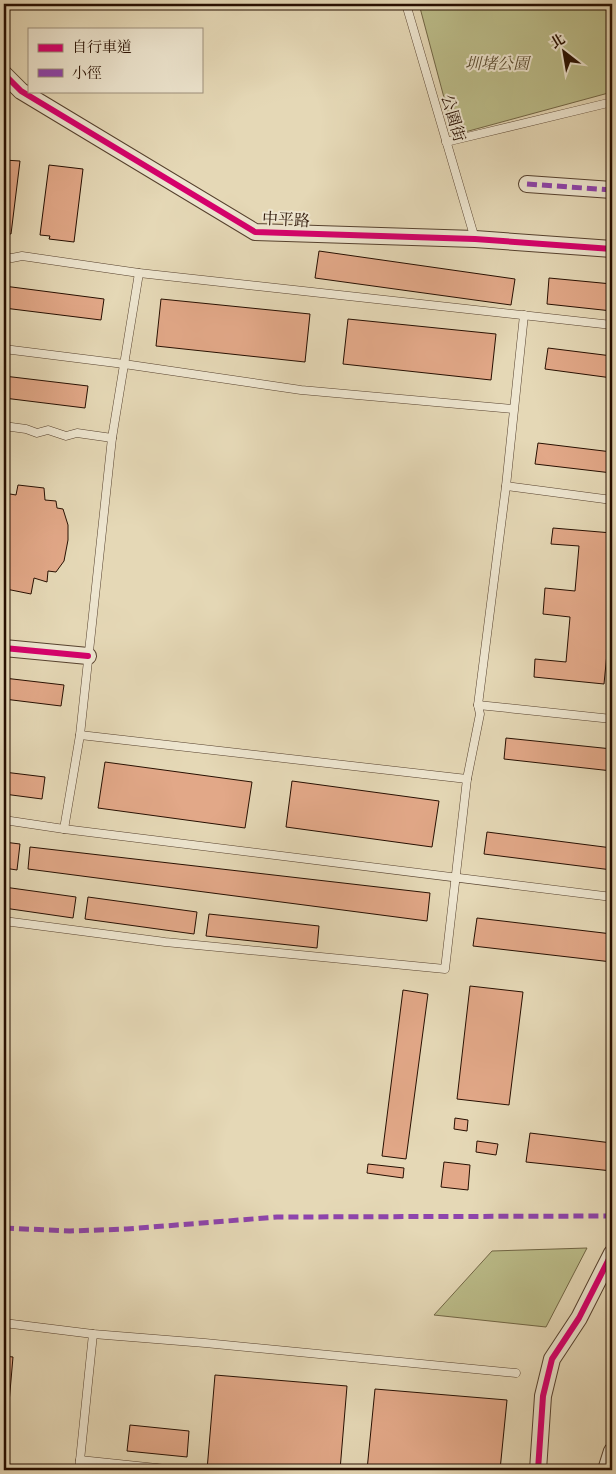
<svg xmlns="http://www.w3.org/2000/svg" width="616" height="1474" font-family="'Gentium Book Plus','Noto Serif TC',serif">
	<rect width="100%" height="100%" fill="#e5d8b6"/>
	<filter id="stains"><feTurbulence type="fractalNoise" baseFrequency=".004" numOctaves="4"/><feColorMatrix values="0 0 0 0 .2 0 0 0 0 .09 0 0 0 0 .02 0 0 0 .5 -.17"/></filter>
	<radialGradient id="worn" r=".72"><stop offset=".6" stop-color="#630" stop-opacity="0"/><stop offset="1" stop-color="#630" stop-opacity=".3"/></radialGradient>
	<!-- green -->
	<g fill="#bbbc89" stroke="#716645">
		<polygon points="419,4 612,4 612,92 454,135"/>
		<polygon points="587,1248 546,1327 434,1315 492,1251"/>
	</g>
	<!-- building -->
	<g fill="#e2a888" stroke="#270f01">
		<polygon points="4,160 20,161 11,234 4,233"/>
		<polygon points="49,165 83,169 74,242 49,239 50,236 40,235"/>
		<polygon points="319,251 515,279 511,305 315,278"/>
		<polygon points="549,278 612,284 612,311 547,304"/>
		<polygon points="4,286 104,299 101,320 4,308"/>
		<polygon points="161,299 310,314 305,362 156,346"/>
		<polygon points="348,319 496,334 491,380 343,364"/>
		<polygon points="548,348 612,356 612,378 545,369"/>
		<polygon points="4,376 88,386 85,408 4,398"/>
		<polygon points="538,443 612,452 612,473 535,464"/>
		<polygon points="18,485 44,488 45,500 56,501 57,508 63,509 68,525 68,540 64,561 56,572 48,571 47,582 34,578 31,594 6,589 8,579 4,578 4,493 16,495"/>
		<polygon points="553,528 612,533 612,602 604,684 534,677 535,659 566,662 570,617 543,614 545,588 575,591 579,546 551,544"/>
		<polygon points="4,678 64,685 61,706 4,699"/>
		<polygon points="506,738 612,749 612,771 504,759"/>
		<polygon points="105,762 252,782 245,828 98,808"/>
		<polygon points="4,772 45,777 42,799 4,794"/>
		<polygon points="292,781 439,801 432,847 286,827"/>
		<polygon points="487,832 612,848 612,870 484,854"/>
		<polygon points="4,842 20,844 17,870 4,868"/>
		<polygon points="30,847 430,893 427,921 28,869"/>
		<polygon points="4,887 76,897 73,918 4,908"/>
		<polygon points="88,897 197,912 194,934 85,919"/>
		<polygon points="209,914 319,926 317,948 206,936"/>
		<polygon points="477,918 612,934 612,962 473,946"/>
		<polygon points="470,986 523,992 509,1105 457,1099"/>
		<polygon points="403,990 428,994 406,1159 382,1156"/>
		<polygon points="455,1118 468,1120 467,1131 454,1129"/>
		<polygon points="530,1133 612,1143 612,1171 526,1162"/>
		<polygon points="477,1141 498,1144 496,1155 476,1152"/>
		<polygon points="444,1162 470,1165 468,1190 441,1187"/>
		<polygon points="368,1164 404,1168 403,1178 367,1173"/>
		<polygon points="4,1356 13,1357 4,1461"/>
		<polygon points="215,1375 347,1386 340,1470 207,1470"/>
		<polygon points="375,1389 507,1400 500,1470 367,1470"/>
		<polygon points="130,1425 189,1431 187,1457 127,1451"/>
	</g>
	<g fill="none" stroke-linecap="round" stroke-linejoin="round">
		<defs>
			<g id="lane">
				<polyline points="406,4 475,239"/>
				<polyline points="446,142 612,102"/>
				<polyline points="4,257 12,258 22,256 139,273 612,325"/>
				<polyline points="4,349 124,364 301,390 513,409"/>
				<polyline points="4,426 26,429 37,433 48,430 66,436 77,433 112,438"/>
				<polyline points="506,486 612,500"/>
				<polyline points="478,705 612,719"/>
				<polyline points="80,735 467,779"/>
				<polyline points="4,820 64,829 612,897"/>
				<polyline points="64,829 80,735 112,438 139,273"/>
				<polyline points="4,921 165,942 445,969 467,779 480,714 478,705 506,486 524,315"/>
				<polyline points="4,1323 93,1334 205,1343 516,1373"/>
				<polyline points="80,1460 176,1470"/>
				<polyline points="79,1470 93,1334"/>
			</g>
			<g id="street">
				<polyline points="4,74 21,91 255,232 475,239 612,249"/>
				<polyline points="527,184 612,190"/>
				<polyline points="4,648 88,656"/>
				<polyline points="538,1470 543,1396 552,1359 579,1318 612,1253"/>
				<polyline points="606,1470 612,1451"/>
			</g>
		</defs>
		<!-- lane casing -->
		<use href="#lane" stroke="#56412e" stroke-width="9"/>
		<!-- street casing -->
		<use href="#street" stroke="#56412e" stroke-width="18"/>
		<!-- lane -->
		<use href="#lane" stroke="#eee6d0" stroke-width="8"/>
		<!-- street -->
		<use href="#street" stroke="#eee6d0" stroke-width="16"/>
		<!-- quiet -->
		<g stroke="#8e44ad" stroke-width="5" stroke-dasharray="10 5" stroke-linecap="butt">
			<polyline points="527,184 612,190"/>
			<polyline points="4,1228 70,1231 127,1229 277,1217 612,1216"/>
		</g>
		<defs>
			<g id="cycleway">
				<polyline points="4,74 21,91 255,232 475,239 612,249"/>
				<polyline points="4,648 88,656"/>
				<polyline points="538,1470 543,1396 552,1359 579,1318 612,1253"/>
			</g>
		</defs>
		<!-- cycleway casing -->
		<use href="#cycleway" stroke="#eee6d0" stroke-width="9"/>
		<!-- cycleway -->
		<use href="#cycleway" stroke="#d6006c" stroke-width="6"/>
	</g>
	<g text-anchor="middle" stroke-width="4" stroke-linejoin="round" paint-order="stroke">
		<!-- park labels -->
		<g font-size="16" font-style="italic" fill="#5b4c31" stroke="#eee6d0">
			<text x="497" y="69">圳堵公園</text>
		</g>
		<!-- street labels -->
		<g font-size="16" fill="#270f01" stroke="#eee6d0">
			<text transform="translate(454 118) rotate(74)" y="6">公園街</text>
			<text transform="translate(286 219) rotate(3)" y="6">中平路</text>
		</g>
	</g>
	<!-- margin -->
	<rect width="616" height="1474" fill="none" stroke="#e5d8b6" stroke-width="20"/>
	<rect x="5" y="5" width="606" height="1464" fill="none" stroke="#270f01" stroke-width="2.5"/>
	<rect x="10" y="10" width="596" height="1454" fill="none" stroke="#270f01"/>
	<!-- legend -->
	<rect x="28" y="28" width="175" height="65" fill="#eee6d0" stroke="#9e907d"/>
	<rect x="38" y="44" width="25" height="8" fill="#d6006c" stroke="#9e907d"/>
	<text x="72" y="52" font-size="15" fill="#270f01">自行車道</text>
	<rect x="38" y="69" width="25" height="8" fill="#8e44ad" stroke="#9e907d"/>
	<text x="72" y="78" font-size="15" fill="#270f01">小徑</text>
	<!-- north arrow -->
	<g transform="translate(564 52) rotate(329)" stroke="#eee6d0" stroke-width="4" paint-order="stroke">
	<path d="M0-4L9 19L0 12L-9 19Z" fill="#270f01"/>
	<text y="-8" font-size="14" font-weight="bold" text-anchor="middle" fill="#270f01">北</text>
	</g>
	<rect width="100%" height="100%" filter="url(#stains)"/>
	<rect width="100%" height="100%" fill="url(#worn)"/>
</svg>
